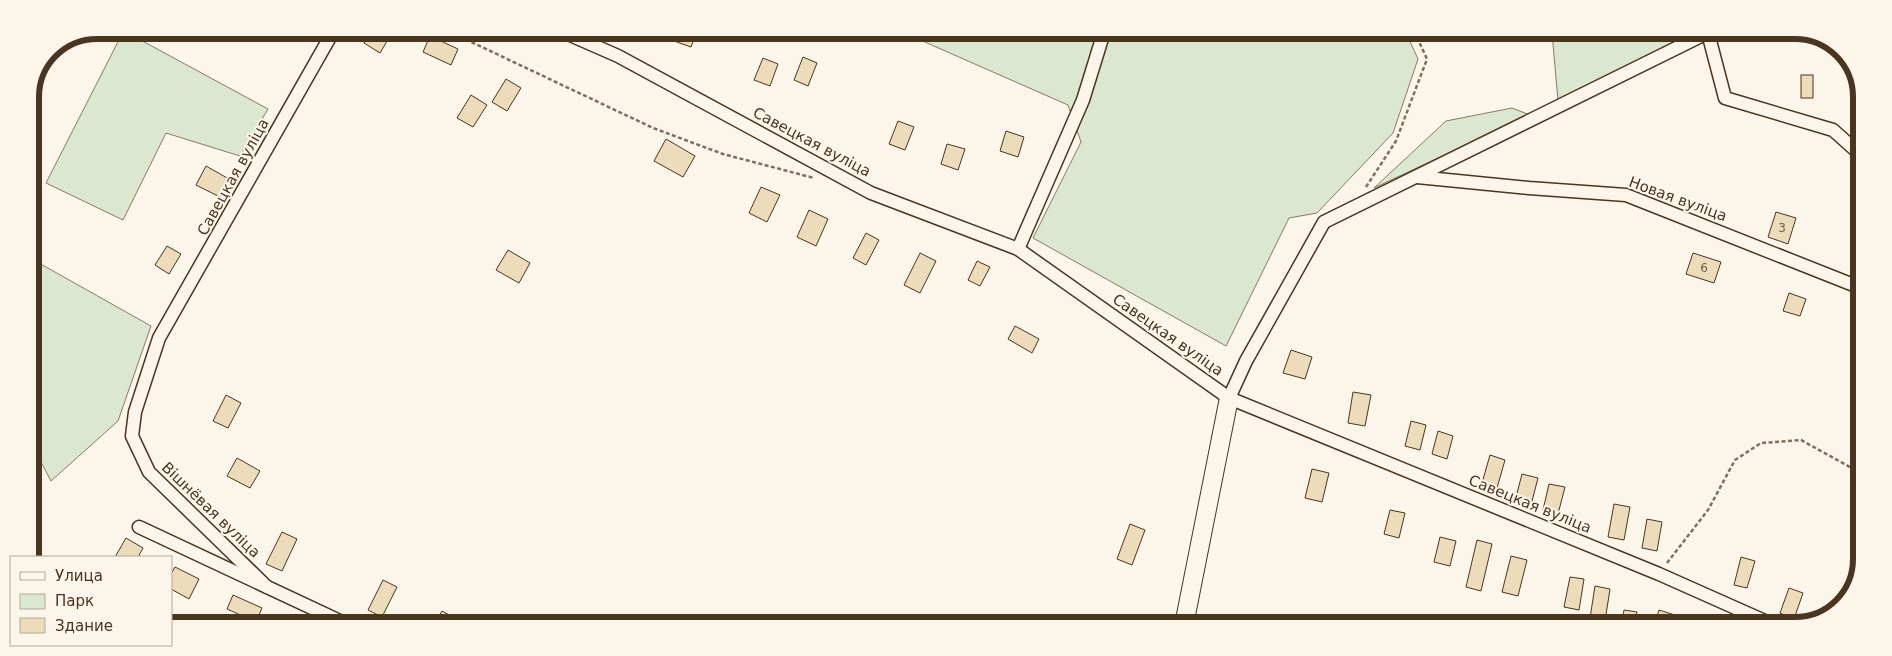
<svg xmlns="http://www.w3.org/2000/svg" width="1892" height="656" font-family="'DejaVu Sans',sans-serif">
	<rect width="100%" height="100%" fill="#fbf6e9"/>
	<!-- green -->
	<g fill="#dce7d0" stroke="#887966">
		<polygon points="124,30 139,30 135,37 268,109 240,156 166,133 123,220 46,183"/>
		<polygon points="902,32 1406,33 1418,59 1393,133 1317,213 1289,218 1226,346 1033,238 1081,142 1068,105"/>
		<polygon points="1552,33 1693,33 1558,100"/>
		<polygon points="1512,108 1530,115 1374,188 1446,121"/>
		<polygon points="30,258 151,326 118,421 51,481 30,441"/>
	</g>
	<!-- building -->
	<g fill="#ecdcbc" stroke="#4a3520">
		<polygon points="371,31 393,31 380,53 364,43"/>
		<polygon points="677,31 697,31 691,47 674,41"/>
		<polygon points="430,36 458,49 451,65 423,52"/>
		<polygon points="803,57 817,63 808,86 794,80"/>
		<polygon points="763,58 778,64 770,86 754,80"/>
		<rect x="1801" y="75" width="12" height="23"/>
		<polygon points="506,79 521,88 507,111 492,102"/>
		<polygon points="471,95 487,105 473,127 457,118"/>
		<polygon points="898,121 914,127 905,150 889,144"/>
		<polygon points="1006,131 1024,137 1018,157 1000,151"/>
		<polygon points="666,139 695,156 683,177 654,161"/>
		<polygon points="947,144 965,149 958,170 941,164"/>
		<polygon points="206,166 229,179 220,197 196,185"/>
		<polygon points="761,187 780,195 767,222 749,213"/>
		<polygon points="809,210 828,219 816,246 797,237"/>
		<polygon points="1776,212 1796,218 1788,244 1768,237"/>
		<polygon points="866,233 879,240 866,265 853,258"/>
		<polygon points="167,246 181,254 169,274 155,265"/>
		<polygon points="508,250 530,263 519,283 496,270"/>
		<polygon points="920,253 936,261 920,293 904,285"/>
		<polygon points="1693,253 1721,262 1714,283 1686,274"/>
		<polygon points="977,261 990,267 980,286 968,280"/>
		<polygon points="1789,293 1806,299 1800,316 1783,311"/>
		<polygon points="1015,326 1039,339 1032,353 1008,339"/>
		<polygon points="1291,350 1312,357 1305,379 1283,373"/>
		<polygon points="1353,392 1371,395 1365,426 1348,423"/>
		<polygon points="226,395 241,403 228,428 213,421"/>
		<polygon points="1411,421 1426,425 1420,450 1405,446"/>
		<polygon points="1438,431 1453,436 1447,459 1432,454"/>
		<polygon points="1490,455 1505,460 1497,488 1482,483"/>
		<polygon points="237,458 260,471 250,488 227,476"/>
		<polygon points="1312,469 1329,473 1322,502 1305,498"/>
		<polygon points="1522,474 1538,478 1531,505 1515,501"/>
		<polygon points="1549,484 1565,487 1558,514 1543,510"/>
		<polygon points="1614,504 1630,507 1624,540 1608,537"/>
		<polygon points="1390,510 1405,513 1399,538 1384,534"/>
		<polygon points="1647,519 1662,522 1657,551 1642,548"/>
		<polygon points="1130,524 1145,530 1132,565 1117,559"/>
		<polygon points="282,532 297,539 282,571 266,564"/>
		<polygon points="1440,537 1456,541 1450,566 1434,562"/>
		<polygon points="126,538 143,548 138,557 115,557"/>
		<polygon points="1477,540 1492,544 1481,591 1466,587"/>
		<polygon points="1511,556 1527,560 1518,596 1502,592"/>
		<polygon points="1741,557 1755,561 1747,588 1734,585"/>
		<polygon points="175,567 199,579 189,599 171,589 171,574"/>
		<polygon points="1570,577 1584,579 1579,610 1564,607"/>
		<polygon points="383,580 397,587 382,617 368,610"/>
		<polygon points="1595,586 1610,589 1605,621 1590,618"/>
		<polygon points="1789,588 1803,593 1794,619 1780,613"/>
		<polygon points="233,595 262,608 256,622 227,609"/>
		<polygon points="1624,610 1637,612 1634,626 1621,626"/>
		<polygon points="1659,610 1675,615 1671,626 1654,626"/>
		<polygon points="442,611 456,619 454,623 435,623"/>
	</g>
	<g fill="none" stroke-linecap="round" stroke-linejoin="round">
		<defs>
			<g id="street">
				<polyline points="561,31 618,56 871,193 1018,249 1229,398 1659,574 1776,626"/>
				<polyline points="1708,33 1725,98 1833,130 1861,155"/>
				<polyline points="1417,177 1529,188 1626,195 1861,288"/>
				<polyline points="1018,249 1083,100 1104,32"/>
				<polyline points="1229,398 1246,361 1324,222 1707,33"/>
				<polyline points="139,527 344,623"/>
				<polyline points="267,587 149,472 132,436 135,412 159,338 334,30"/>
			</g>
			<polyline id="secondary" points="1184,625 1229,398"/>
		</defs>
		<!-- street casing -->
		<use href="#street" stroke="#4a3520" stroke-width="15"/>
		<!-- secondary casing -->
		<use href="#secondary" stroke="#4a3520" stroke-width="20"/>
		<!-- path -->
		<g stroke="#7f6f5c" stroke-width="2.5" stroke-dasharray="4 2.5" stroke-linecap="butt">
			<polyline points="448,31 653,128 723,154 814,178"/>
			<polyline points="1366,187 1396,141 1427,59 1415,33"/>
			<polyline points="1667,563 1708,510 1735,460 1761,443 1801,440 1859,472"/>
		</g>
		<!-- street -->
		<use href="#street" stroke="#fbf6e9" stroke-width="12"/>
		<!-- secondary -->
		<use href="#secondary" stroke="#fbf6e9" stroke-width="18"/>
	</g>
	<g text-anchor="middle" stroke-width="4" stroke-linejoin="round" paint-order="stroke">
		<!-- number labels -->
		<g font-size="12" fill="#725f47">
			<text x="1782" y="232">3</text>
			<text x="1704" y="272">6</text>
		</g>
		<!-- street labels -->
		<g font-size="15" fill="#4a3520" stroke="#fbf6e9">
			<text transform="translate(812 142) rotate(28)" y="5">Савецкая вуліца</text>
			<text transform="translate(233 177) rotate(-61)" y="5">Савецкая вуліца</text>
			<text transform="translate(1678 199) rotate(20)" y="5">Новая вуліца</text>
			<text transform="translate(1168 335) rotate(35)" y="5">Савецкая вуліца</text>
			<text transform="translate(1530 504) rotate(22)" y="5">Савецкая вуліца</text>
			<text transform="translate(211 510) rotate(44)" y="5">Вішнёвая вуліца</text>
		</g>
	</g>
	<!-- crop -->
	<path d="M0 0H1892V656H0ZM97 39H1795A58 58 0 0 1 1853 97V559A58 58 0 0 1 1795 617H97A58 58 0 0 1 39 559V97A58 58 0 0 1 97 39Z" fill="#fbf6e9" fill-rule="evenodd"/>
	<path fill="none" stroke="#4a3520" stroke-width="6" d="M97 39H1795A58 58 0 0 1 1853 97V559A58 58 0 0 1 1795 617H97A58 58 0 0 1 39 559V97A58 58 0 0 1 97 39Z"/>
	<!-- legend -->
	<rect x="10" y="556" width="162" height="90" fill="#fbf6e9" stroke="#b4a999"/>
	<rect x="20" y="572" width="25" height="8" fill="#fbf6e9" stroke="#b4a999"/>
	<text x="55" y="581" font-size="15" fill="#4a3520">Улица</text>
	<rect x="20" y="594" width="25" height="15" fill="#dce7d0" stroke="#b4a999"/>
	<text x="55" y="606" font-size="15" fill="#4a3520">Парк</text>
	<rect x="20" y="618" width="25" height="15" fill="#ecdcbc" stroke="#b4a999"/>
	<text x="55" y="631" font-size="15" fill="#4a3520">Здание</text>
</svg>
